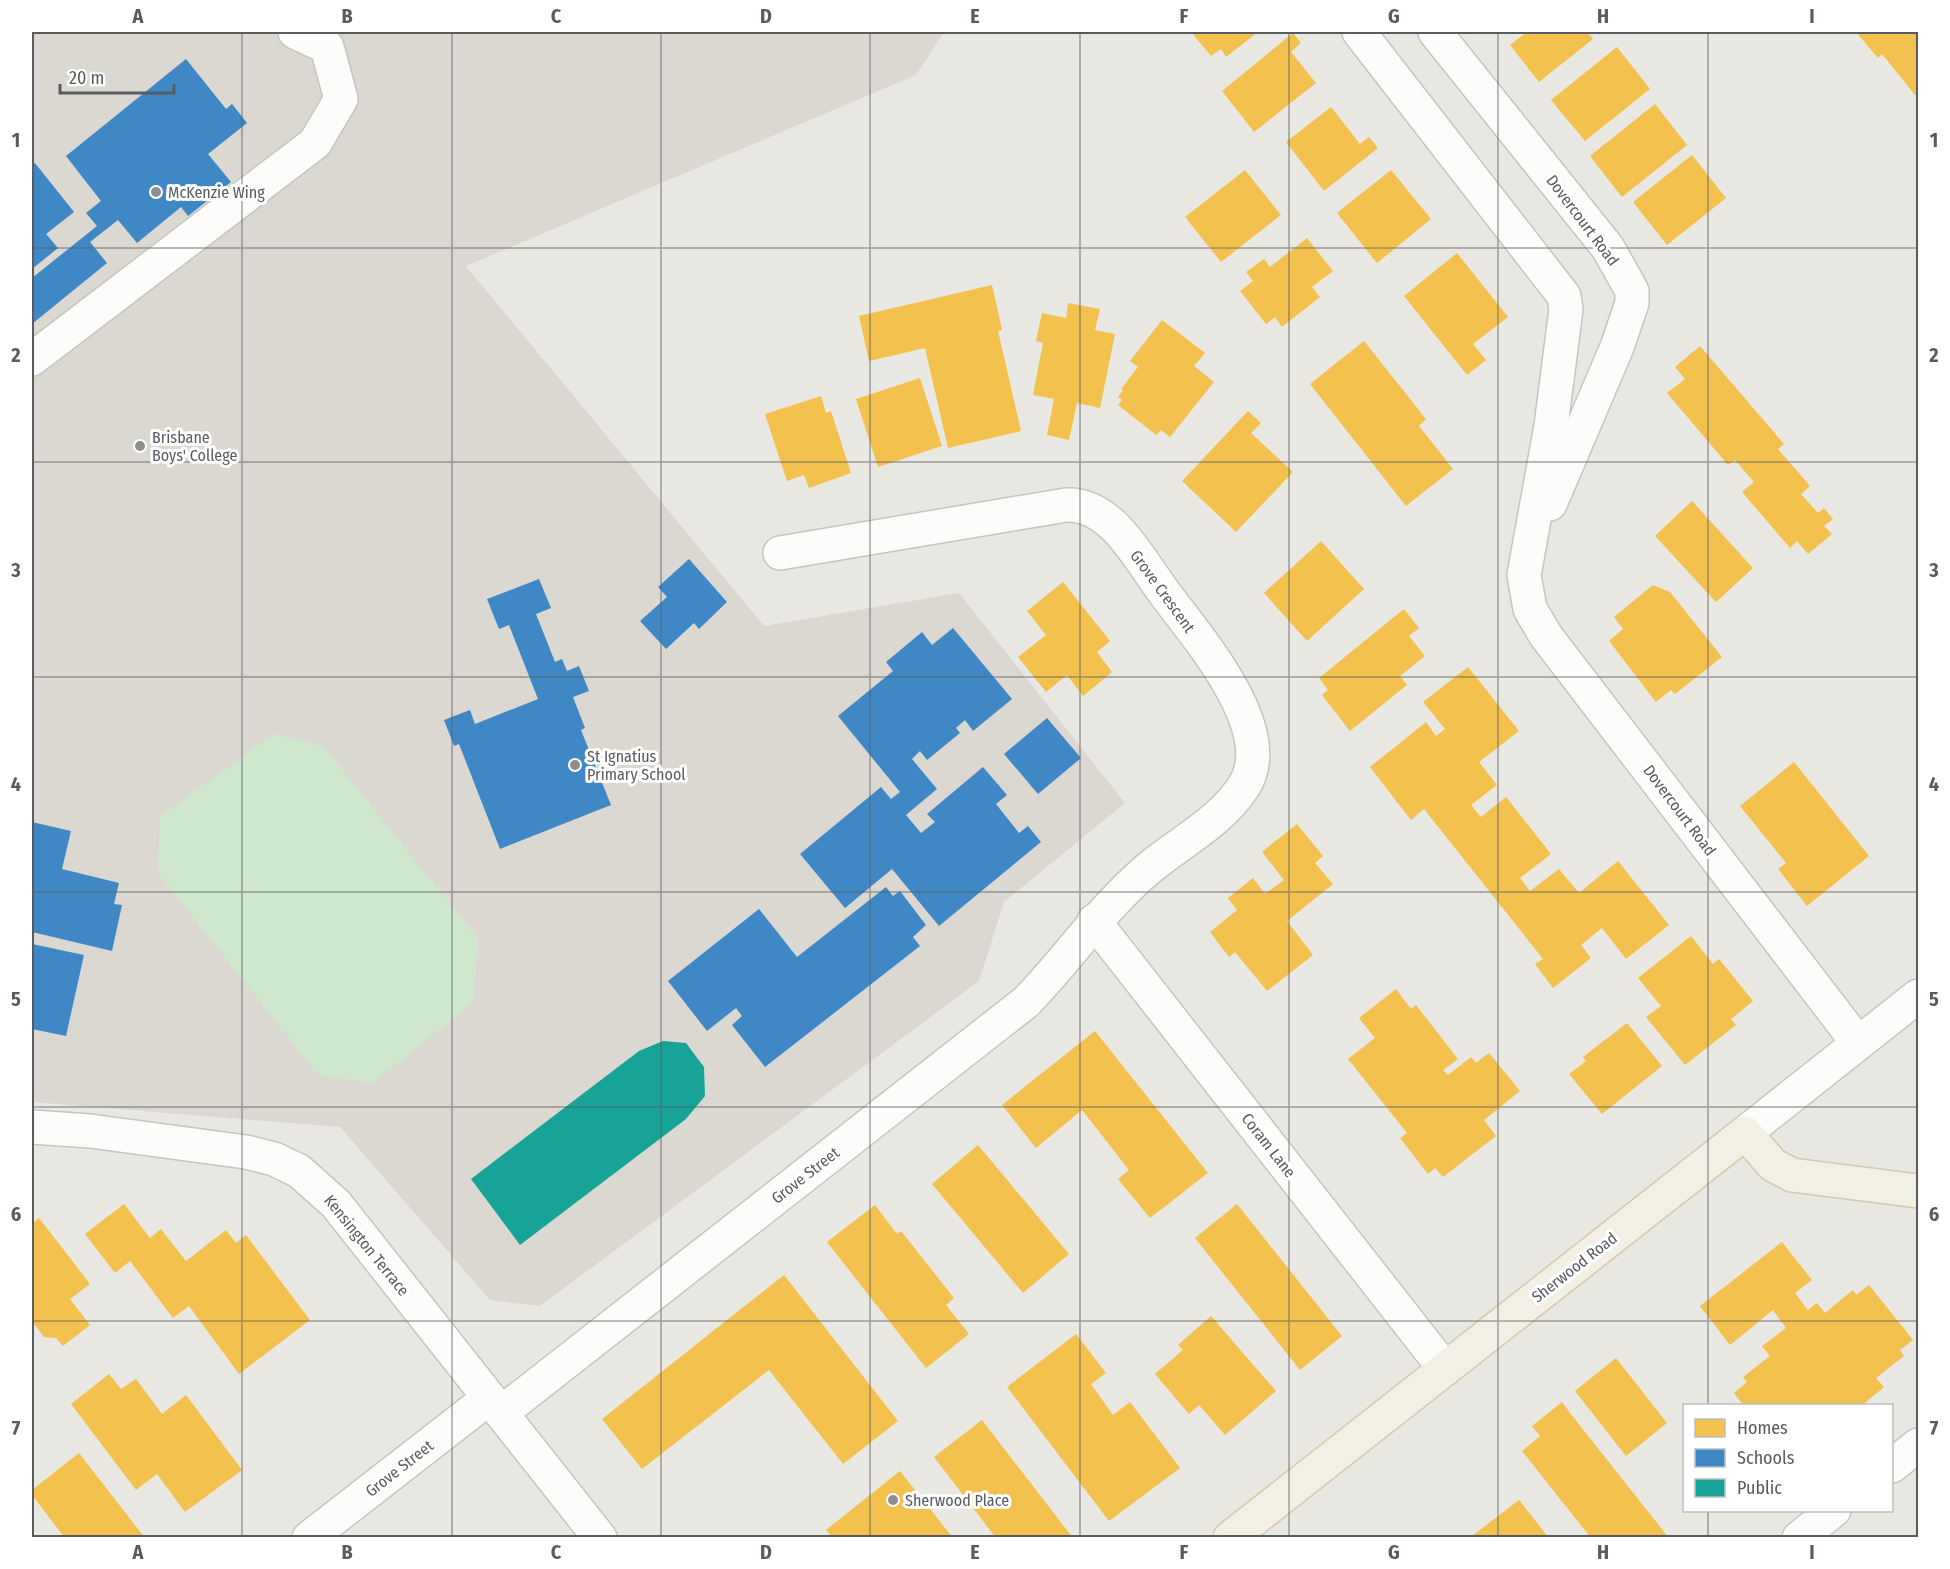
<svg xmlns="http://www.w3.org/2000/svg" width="1950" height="1569" font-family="'Fira Sans Condensed',sans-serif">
	<rect width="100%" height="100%" fill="#e9e8e2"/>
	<!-- education -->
	<polygon fill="#dad8d0" points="32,32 944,32 916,75 466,266 764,626 959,593 1125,803 1004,902 979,981 540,1306 490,1300 340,1127 32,1102"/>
	<!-- green -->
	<polygon fill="#cfe7cd" points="273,734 323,746 478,938 473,1002 373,1083 318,1075 158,873 160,817"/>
	<!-- homes -->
	<g fill="#f2c14e">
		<polygon points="1191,32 1258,32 1226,57 1221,49 1211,56"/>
		<polygon points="1527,32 1587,32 1593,39 1539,82 1510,45"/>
		<polygon points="1856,32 1918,32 1918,93 1915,95 1882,54 1878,58"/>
		<polygon points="1293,33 1301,43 1291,52 1316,83 1254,132 1222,91"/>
		<polygon points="1617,47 1650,89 1585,141 1551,100"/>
		<polygon points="1655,104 1687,145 1622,197 1590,156"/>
		<polygon points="1331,107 1360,144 1369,137 1378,148 1324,191 1286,142"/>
		<polygon points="1692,155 1726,198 1667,245 1633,202"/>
		<polygon points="1245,170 1281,215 1221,262 1185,217"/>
		<polygon points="1391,170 1431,219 1377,263 1337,213"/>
		<polygon points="1307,238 1333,271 1312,287 1320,297 1282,327 1275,317 1266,324 1240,291 1253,281 1246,272 1264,259 1270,267"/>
		<polygon points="1457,253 1508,317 1473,344 1486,360 1467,375 1404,296"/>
		<polygon points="992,285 1002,330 998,331 1021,431 948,448 925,348 869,361 859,316"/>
		<polygon points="1068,303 1100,309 1095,330 1115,334 1100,408 1077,403 1069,440 1047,435 1054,399 1033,395 1043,343 1036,341 1042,313 1066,318"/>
		<polygon points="1162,320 1205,353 1194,366 1214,382 1170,437 1161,430 1156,435 1118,405 1122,400 1118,397 1123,390 1121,389 1138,367 1130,361"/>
		<polygon points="1364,341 1426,419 1419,426 1453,469 1406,506 1310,384"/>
		<polygon points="1700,346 1784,444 1778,449 1810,486 1801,494 1818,513 1824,508 1833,519 1824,526 1832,534 1808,554 1797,541 1790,548 1742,492 1754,482 1735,460 1728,465 1667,393 1685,379 1675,367"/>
		<polygon points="920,378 942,446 878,467 856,399"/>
		<polygon points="821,396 826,413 831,411 851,473 809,488 804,475 787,481 765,414"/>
		<polygon points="1248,411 1261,423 1251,433 1293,472 1236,532 1182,481"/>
		<polygon points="1692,501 1753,568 1716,602 1655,536"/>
		<polygon points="1321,541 1364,589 1307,641 1264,593"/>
		<polygon points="1063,582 1110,641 1097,652 1112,672 1083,696 1067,675 1046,692 1018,657 1046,635 1027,611"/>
		<polygon points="1653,585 1670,592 1722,657 1675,694 1671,690 1656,702 1609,641 1623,629 1614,617"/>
		<polygon points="1404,609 1419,628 1409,636 1425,656 1400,676 1407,685 1350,731 1322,695 1328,690 1319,678"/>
		<polygon points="1468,667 1519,731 1479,762 1497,785 1471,805 1481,817 1506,797 1551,854 1520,878 1530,891 1559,869 1579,893 1618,861 1669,925 1626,959 1602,928 1581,945 1591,958 1553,988 1535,964 1543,959 1424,809 1411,820 1370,767 1426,722 1436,736 1445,729 1423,702"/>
		<polygon points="1794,762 1869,856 1807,906 1778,869 1786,863 1740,806"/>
		<polygon points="1297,824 1323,856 1315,863 1333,884 1287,921 1313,955 1267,991 1235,952 1229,957 1210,932 1237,910 1228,898 1253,878 1265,894 1284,880 1262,852"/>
		<polygon points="1691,936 1713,964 1719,959 1753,1001 1731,1019 1736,1025 1685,1065 1646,1017 1661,1006 1638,978"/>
		<polygon points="1396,989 1411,1009 1416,1005 1458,1059 1443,1070 1448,1075 1471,1057 1476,1063 1489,1053 1520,1091 1484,1120 1496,1136 1443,1177 1435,1168 1428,1174 1400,1138 1407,1133 1348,1059 1375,1038 1359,1018"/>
		<polygon points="1627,1023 1662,1066 1602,1114 1569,1074 1586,1061 1583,1057"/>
		<polygon points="1095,1031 1208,1173 1150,1218 1118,1179 1129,1170 1082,1110 1036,1148 1002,1105"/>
		<polygon points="978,1145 1069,1254 1023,1293 932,1184"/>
		<polygon points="124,1204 150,1238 161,1229 186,1261 226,1230 236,1243 246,1235 310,1320 239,1374 189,1306 173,1318 130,1261 115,1273 85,1234"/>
		<polygon points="1237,1204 1342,1336 1300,1370 1195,1238"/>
		<polygon points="875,1205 897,1234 901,1231 954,1298 946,1305 969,1334 926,1368 827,1242"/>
		<polygon points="39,1218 90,1284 70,1299 90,1325 63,1346 56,1338 44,1337 32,1321 32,1224"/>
		<polygon points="1782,1242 1812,1280 1795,1293 1808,1310 1817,1303 1825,1313 1853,1290 1856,1295 1869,1285 1913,1340 1900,1350 1904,1356 1876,1378 1884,1387 1861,1406 1744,1406 1734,1393 1747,1382 1743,1377 1770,1356 1762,1346 1786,1328 1773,1310 1730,1345 1700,1306"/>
		<polygon points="784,1275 898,1421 843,1464 769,1370 642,1469 602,1419"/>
		<polygon points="1211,1316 1276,1391 1225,1435 1199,1405 1189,1414 1155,1374 1183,1350 1178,1345"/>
		<polygon points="1076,1334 1106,1373 1091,1384 1113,1415 1130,1402 1180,1468 1109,1521 1007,1387"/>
		<polygon points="1616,1358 1667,1423 1626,1456 1575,1391"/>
		<polygon points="109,1374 121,1389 136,1379 162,1414 186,1395 242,1470 185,1512 157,1474 136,1490 71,1404"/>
		<polygon points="1562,1402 1570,1413 1669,1538 1591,1538 1522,1451 1540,1436 1532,1426"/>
		<polygon points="982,1420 1073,1538 996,1538 934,1457"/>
		<polygon points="79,1453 145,1538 65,1538 32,1495 32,1490"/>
		<polygon points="900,1471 953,1538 833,1538 826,1530"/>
		<polygon points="1519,1500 1549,1538 1473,1538 1472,1536"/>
	</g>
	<!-- schools -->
	<g fill="#3f88c5">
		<polygon points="186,59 226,109 232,104 247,123 208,154 231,182 188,216 181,207 137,243 118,220 90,242 107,263 32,324 32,278 97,226 86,213 101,201 66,156"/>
		<polygon points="35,163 74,212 46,234 58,248 32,269 32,166"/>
		<polygon points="689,559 727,602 699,629 694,623 666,649 640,621 667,597 658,587"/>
		<polygon points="539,579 551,608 536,614 555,662 562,659 567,671 579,666 589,691 573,697 585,728 581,730 611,805 500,849 459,744 454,746 444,720 470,710 475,724 538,699 509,625 499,629 487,599"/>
		<polygon points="953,628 1012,699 973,731 965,720 956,728 960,733 927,760 920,751 912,759 937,789 906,815 921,833 935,822 927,814 983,767 1007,795 996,804 1019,833 1028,826 1041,842 939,926 892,869 845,908 800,854 881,787 891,799 900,792 838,716 893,671 886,662 922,632 932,645"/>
		<polygon points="1047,718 1081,758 1038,794 1004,754"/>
		<polygon points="32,822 71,831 62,869 119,883 114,904 122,905 112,951 32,932"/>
		<polygon points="886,887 893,896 900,891 926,925 913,937 920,946 765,1067 732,1025 742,1016 736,1008 707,1031 668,981 759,909 797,957"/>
		<polygon points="32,944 84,955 66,1036 32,1029"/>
	</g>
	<!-- public -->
	<polygon fill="#17a398" points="663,1041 686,1043 704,1067 705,1096 686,1119 520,1245 471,1179 639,1051"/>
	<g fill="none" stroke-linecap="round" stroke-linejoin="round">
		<defs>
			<g id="minor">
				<polyline points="1359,32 1564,296 1566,309 1551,426 1524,575 1530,609 1546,636 1858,1043"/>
				<polyline points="1435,32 1608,248 1632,291 1632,303 1617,347 1550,504"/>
				<polyline points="32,359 315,143 341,99 327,47 295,32"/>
				<polyline points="1094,921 1445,1369"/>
				<polyline points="32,1127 90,1131 246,1152 274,1159 299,1171 336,1204 600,1538"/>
				<polyline points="1745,1133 1918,996"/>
				<path d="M501,1413L1026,1002C1069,958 1100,910 1148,869C1179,843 1222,821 1244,786C1280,729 1195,635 1163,591C1139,559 1112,503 1066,505L780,553"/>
				<polyline points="1892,1466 1918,1445"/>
				<polyline points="309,1538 489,1398"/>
				<polyline points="1799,1538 1834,1510"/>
			</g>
			<polyline id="major" points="1230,1538 1745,1133 1773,1165 1792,1175 1918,1191"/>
		</defs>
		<!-- minor casing -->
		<use href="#minor" stroke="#c5c6c4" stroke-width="36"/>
		<!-- major casing -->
		<use href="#major" stroke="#d2caae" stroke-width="36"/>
		<!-- minor -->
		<use href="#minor" stroke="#fcfcfb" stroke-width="33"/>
		<!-- major -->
		<use href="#major" stroke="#f2f0e5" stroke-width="33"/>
	</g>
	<!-- grid -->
	<path fill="none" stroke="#585c61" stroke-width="1.5" stroke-opacity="0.55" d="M242,32V1538M452,32V1538M661,32V1538M870,32V1538M1080,32V1538M1289,32V1538M1498,32V1538M1708,32V1406M32,248H1918M32,462H1918M32,677H1918M32,892H1918M32,1107H1918M32,1321H1918M1708,1510V1538"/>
	<!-- markers -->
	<g fill="#8b8d8e" stroke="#fff" stroke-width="2">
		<circle cx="156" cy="192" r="6"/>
		<circle cx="140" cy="446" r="6"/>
		<circle cx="575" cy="765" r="6"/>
		<circle cx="893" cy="1500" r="6"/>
	</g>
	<g text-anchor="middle" stroke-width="6" stroke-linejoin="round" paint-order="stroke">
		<!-- poi labels -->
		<g font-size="16" fill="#585c61" stroke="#fff" text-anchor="start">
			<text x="168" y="198">McKenzie Wing</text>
			<text x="152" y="443">Brisbane<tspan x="152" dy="18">Boys' College</tspan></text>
			<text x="587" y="762">St Ignatius<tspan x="587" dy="18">Primary School</tspan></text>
			<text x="905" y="1506">Sherwood Place</text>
		</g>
		<!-- street labels -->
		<g font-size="16" fill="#585c61" stroke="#fff">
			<text transform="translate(1583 220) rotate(53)" y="6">Dovercourt Road</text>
			<text transform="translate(1163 591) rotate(54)" y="6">Grove Crescent</text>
			<text transform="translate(1680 810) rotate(53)" y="6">Dovercourt Road</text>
			<text transform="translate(1269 1145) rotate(52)" y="6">Coram Lane</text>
			<text transform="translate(805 1175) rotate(-38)" y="6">Grove Street</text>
			<text transform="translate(367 1245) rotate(51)" y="6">Kensington Terrace</text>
			<text transform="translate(1574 1267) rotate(-38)" y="6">Sherwood Road</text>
			<text transform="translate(399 1468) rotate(-38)" y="6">Grove Street</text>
		</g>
	</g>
	<!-- border -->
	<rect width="1950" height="1569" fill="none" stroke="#ffffff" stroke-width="66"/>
	<!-- legend -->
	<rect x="1683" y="1404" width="210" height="108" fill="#ffffff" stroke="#bcbec0" stroke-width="1.5"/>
	<rect x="1695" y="1419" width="30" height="18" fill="#f2c14e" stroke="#bcbec0" stroke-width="1.5"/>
	<text x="1737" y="1434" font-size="18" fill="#585c61">Homes</text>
	<rect x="1695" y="1449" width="30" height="18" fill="#3f88c5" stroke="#bcbec0" stroke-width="1.5"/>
	<text x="1737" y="1464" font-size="18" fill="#585c61">Schools</text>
	<rect x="1695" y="1479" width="30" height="18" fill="#17a398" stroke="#bcbec0" stroke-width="1.5"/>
	<text x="1737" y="1494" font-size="18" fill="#585c61">Public</text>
	<!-- scale -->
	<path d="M60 84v9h114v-9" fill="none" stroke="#585c61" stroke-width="3"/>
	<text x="69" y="84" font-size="18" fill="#585c61" stroke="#ffffff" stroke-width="4.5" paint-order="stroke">20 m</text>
	<rect x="33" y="33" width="1884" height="1503" fill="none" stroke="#585c61" stroke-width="2"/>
	<g font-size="20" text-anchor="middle" font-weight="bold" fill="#585c61">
		<text x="138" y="23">A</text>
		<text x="347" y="23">B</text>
		<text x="556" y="23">C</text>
		<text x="766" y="23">D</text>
		<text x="975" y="23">E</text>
		<text x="1184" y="23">F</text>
		<text x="1394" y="23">G</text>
		<text x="1603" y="23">H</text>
		<text x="1812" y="23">I</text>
		<text x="16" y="147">1</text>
		<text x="1934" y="147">1</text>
		<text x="16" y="362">2</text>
		<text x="1934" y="362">2</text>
		<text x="16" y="577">3</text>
		<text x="1934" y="577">3</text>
		<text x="16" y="791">4</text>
		<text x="1934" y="791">4</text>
		<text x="16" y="1006">5</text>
		<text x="1934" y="1006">5</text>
		<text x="16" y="1221">6</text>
		<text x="1934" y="1221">6</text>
		<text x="16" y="1435">7</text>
		<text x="1934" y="1435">7</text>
		<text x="138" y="1559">A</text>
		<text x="347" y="1559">B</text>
		<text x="556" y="1559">C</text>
		<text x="766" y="1559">D</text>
		<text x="975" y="1559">E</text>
		<text x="1184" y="1559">F</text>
		<text x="1394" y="1559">G</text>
		<text x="1603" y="1559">H</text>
		<text x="1812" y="1559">I</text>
	</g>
</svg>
